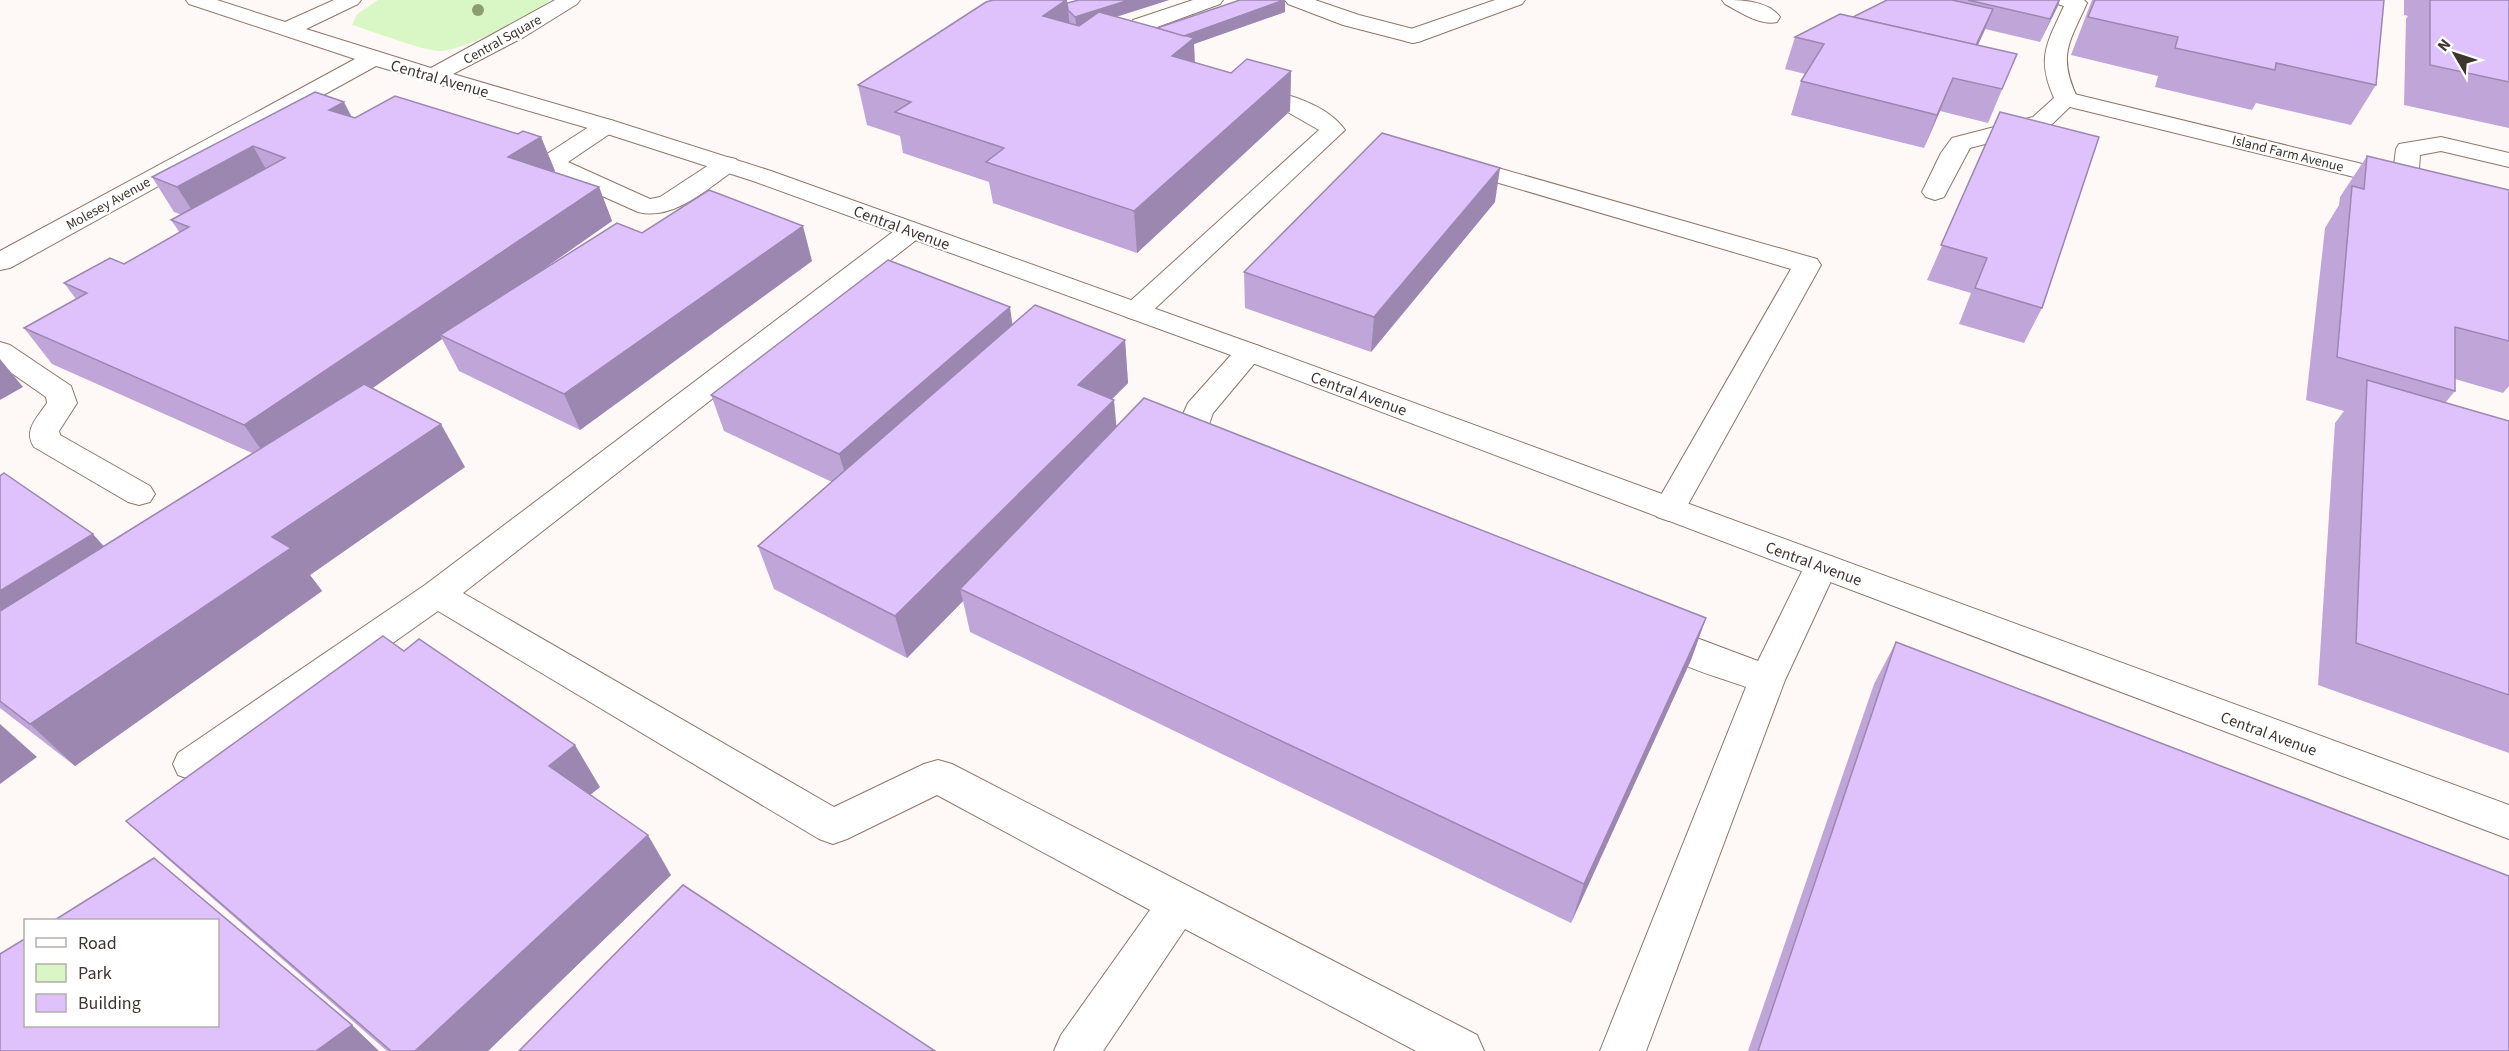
<svg xmlns="http://www.w3.org/2000/svg" width="2509" height="1051" font-family="'Source Sans 3',sans-serif">
	<rect width="100%" height="100%" fill="#fef9f6"/>
	<!-- green -->
	<path fill="#d9f7c4" d="M378,0H550C531,16 465,50 441,51C425,52 370,30 352,25L357,14Z"/>
	<g fill="none" stroke-linecap="round" stroke-linejoin="round">
		<defs>
			<g id="lane">
				<polygon points="1193,0 1223,0 1220,4 1149,30 1141,31 1133,30 1130,25 1133,20"/>
				<polygon points="1285,0 1315,0 1359,15 1421,31 1424,36 1421,41 1413,43 1405,41 1343,25 1288,4"/>
				<path d="M1722,0C1740,0 1768,0 1780,17L1777,22C1760,26 1740,12 1725,4Z"/>
				<path d="M2054,0H2084L2087,3C2069,43 2057,56 2078,99L2049,127L1970,148L1944,197L1935,200L1926,197L1922,192L1941,153L1952,138L2033,117L2054,98C2036,58 2047,43 2064,6L2057,4Z"/>
				<path d="M1246,84C1278,92 1325,101 1345,130L1146,317L1136,320L1126,317L1122,311L1126,305L1319,130L1284,110L1238,96L1234,91L1238,86Z"/>
				<path d="M606,119L614,121L618,126L614,131L568,162L650,199L660,197L718,159L727,157L736,159L739,164L736,169C708,188 674,221 638,212L553,174L542,162L547,154L598,121Z"/>
				<polygon points="2441,137 2509,153 2509,167 2441,151 2420,155 2418,182 2414,187 2405,190 2396,187 2392,182 2396,149 2399,144"/>
				<polygon points="1491,166 1817,259 1821,265 1681,517 1669,521 1657,517 1653,509 1791,269 1482,178 1479,173 1482,168"/>
				<polygon points="911,223 920,225 924,231 920,237 463,593 834,807 924,764 938,760 952,764 1477,1035 1484,1051 1416,1051 1185,929 1103,1051 1054,1051 1061,1035 1150,910 937,795 847,839 833,844 819,839 438,611 206,775 192,780 178,775 173,764 178,753 425,585 902,225"/>
				<path d="M0,342L10,345L71,386L77,403L59,431L60,435L150,486L155,494L150,502L139,505L128,502L34,447C23,430 37,418 47,403L46,397L0,365Z"/>
				<path d="M1249,343L1259,346L1264,352L1213,413L1207,430C1213,440 1224,439 1231,450L1226,458C1199,465 1188,451 1176,430L1188,403L1239,346Z"/>
				<path d="M1821,553L1833,557L1838,566L1785,680L1646,1051H1600L1746,687C1714,675 1656,662 1639,631L1644,621L1657,617L1670,621L1686,634L1758,661L1809,557Z"/>
			</g>
			<g id="street">
				<polygon points="186,0 217,0 285,22 334,0 361,0 358,4 306,29 431,68 555,0 580,0 577,4 524,37 453,74 614,121 771,171 1259,346 2509,805 2509,839 1239,358 753,181 598,131 376,66 10,268 0,270 0,251 355,59 189,4"/>
				<polygon points="1495,0 1525,0 1522,4 1421,41 1413,43 1405,41 1402,36 1405,31"/>
				<polygon points="2066,92 2412,176 2416,181 2412,186 2403,189 2058,104 2054,99 2058,94"/>
			</g>
		</defs>
		<!-- lane casing -->
		<use href="#lane" stroke="#8e766a" stroke-width="2"/>
		<!-- street casing -->
		<use href="#street" stroke="#8e766a" stroke-width="2"/>
		<!-- lane -->
		<use href="#lane" fill="#fff" fill-rule="evenodd"/>
		<!-- street -->
		<use href="#street" fill="#fff" fill-rule="evenodd"/>
	</g>
	<!-- trees -->
	<circle fill="#8c9e6f" cx="478" cy="10" r="6"/>
	<!-- wall -->
	<g fill="#c0a6d8">
		<polygon points="993,0 1067,0 1067,3 1079,0 1169,0 1116,17 1157,28 1285,12 1194,44 1195,63 1231,73 1291,71 1290,111 1137,253 993,203 989,182 903,153 900,136 867,125 858,85"/>
		<polygon points="1887,0 2060,0 2040,42 1985,29 1978,45 2017,54 1988,123 1940,111 1924,148 1791,115 1801,81 1805,74 1785,69 1795,37 1853,17"/>
		<polygon points="2091,0 2384,0 2376,85 2351,125 2256,103 2252,110 2155,87 2158,76 2071,55 2092,0"/>
		<polygon points="2404,0 2509,0 2509,128 2404,105 2406,19 2408,16 2404,15"/>
		<polygon points="315,92 355,118 541,137 555,171 553,172 599,187 612,221 530,278 642,233 812,261 580,430 459,371 442,339 373,388 465,467 310,575 322,591 75,766 0,708 0,476 103,546 252,453 52,364 24,328 76,299 64,283 124,264 180,233 171,220 182,215 174,212 152,177"/>
		<polygon points="2000,112 2042,308 2024,343 1959,324 1971,293 1927,280"/>
		<polygon points="2367,156 2509,190 2509,386 2503,393 2455,379 2455,391 2445,403 2509,421 2509,753 2318,685 2335,423 2344,411 2306,400 2325,228 2339,205 2340,197"/>
		<polygon points="1495,202 1371,352 1245,308 1244,272"/>
		<polygon points="1013,325 1125,340 1128,383 1112,399 1116,427 1706,618 1691,660 1571,923 970,632 963,601 907,658 774,589 758,546 832,482 724,431 711,395"/>
		<polygon points="1896,642 2509,1051 1748,1051 1874,684"/>
		<polygon points="600,787 590,795 671,875 488,1051 387,1051 170,861 126,821"/>
	</g>
	<!-- shaded-wall -->
	<g fill="#9c87b0">
		<polygon points="1066,0 1067,0 1071,38 1043,16"/>
		<polygon points="1129,0 1169,0 1077,29 1075,17"/>
		<polygon points="1285,0 1285,12 1194,44 1195,78 1173,96 1162,43"/>
		<polygon points="2059,0 2060,0 2058,6 2040,42"/>
		<polygon points="1993,9 1984,32 1966,70 1976,46"/>
		<polygon points="1291,71 1290,111 1137,253 1134,211"/>
		<polygon points="1953,78 1940,111 1924,148 1937,115"/>
		<polygon points="344,102 361,135 329,110"/>
		<polygon points="541,137 555,171 522,192 508,157"/>
		<polygon points="253,146 272,180 199,221 177,187"/>
		<polygon points="1500,168 1495,202 1371,352 1374,317"/>
		<polygon points="599,187 612,221 445,338 440,335 442,339 269,461 244,425"/>
		<polygon points="803,226 812,261 580,430 564,394"/>
		<polygon points="1010,307 1015,343 850,490 839,454"/>
		<polygon points="1125,340 1128,383 1083,428 1078,385"/>
		<polygon points="0,359 23,387 0,400"/>
		<polygon points="1114,400 1118,443 960,589 963,601 907,658 895,616"/>
		<polygon points="441,424 465,467 310,575 322,591 75,766 30,724 272,537"/>
		<polygon points="93,534 116,560 0,633 0,591"/>
		<polygon points="1706,618 1691,660 1571,923 1584,884"/>
		<polygon points="0,724 37,757 0,784"/>
		<polygon points="575,745 600,787 575,807 549,766"/>
		<polygon points="648,835 671,875 488,1051 415,1051"/>
		<polygon points="352,1025 379,1051 316,1051"/>
	</g>
	<!-- building -->
	<g fill="#dfc1fb" stroke="#9c87b0" stroke-width="1.5">
		<polygon points="993,0 1066,0 1043,16 1079,26 1099,12 1194,38 1172,56 1231,73 1247,59 1291,71 1134,211 986,162 1004,148 895,112 911,102 858,85 986,2"/>
		<polygon points="1079,0 1129,0 1075,17 1068,10 1067,3"/>
		<polygon points="1240,0 1284,0 1184,36 1157,28"/>
		<polygon points="1887,0 1952,0 1993,9 1976,45 1853,17"/>
		<polygon points="1968,0 2059,0 2050,19"/>
		<polygon points="2095,0 2384,0 2376,85 2276,63 2275,70 2175,48 2178,37 2088,17"/>
		<polygon points="2430,0 2509,0 2509,82 2430,65"/>
		<polygon points="1840,14 2017,54 2002,89 1953,78 1937,115 1801,81 1824,44 1795,37"/>
		<polygon points="315,92 344,102 329,110 355,118 395,96 518,134 523,131 541,137 508,157 599,187 244,425 24,328 87,293 64,283 110,258 124,264 189,227 171,220 285,158 253,146 177,187 152,177"/>
		<polygon points="2000,112 2099,137 2042,308 1975,288 1987,258 1941,245"/>
		<polygon points="1382,133 1500,168 1374,317 1244,272"/>
		<polygon points="2367,156 2509,190 2509,341 2455,327 2455,391 2337,357 2352,186 2364,189"/>
		<polygon points="709,190 803,226 564,394 440,335 617,223 642,233"/>
		<polygon points="888,260 1010,307 839,454 711,395"/>
		<polygon points="1035,305 1125,340 1078,385 1114,400 895,616 758,546"/>
		<polygon points="2367,380 2509,421 2509,695 2356,643"/>
		<polygon points="364,384 441,424 272,537 291,548 30,724 0,701 0,611"/>
		<polygon points="1144,398 1706,618 1584,884 960,589"/>
		<polygon points="4,473 93,534 0,591 0,476"/>
		<polygon points="383,636 404,651 419,639 575,745 549,766 648,835 415,1051 391,1051 126,821"/>
		<polygon points="1896,642 2509,876 2509,1051 1758,1051"/>
		<polygon points="154,858 352,1025 316,1051 0,1051 0,954 26,938 26,1026 218,1026 218,921 53,921"/>
		<polygon points="683,885 935,1051 519,1051"/>
	</g>
	<g text-anchor="middle" stroke-width="4.5" stroke-linejoin="round" paint-order="stroke">
		<!-- far-street labels -->
		<g font-size="14" fill="#3f3530" stroke="#fff">
			<text transform="translate(502 39) rotate(-29)" y="5">Central Square</text>
			<text transform="translate(2288 153) rotate(14)" y="5">Island Farm Avenue</text>
			<text transform="translate(108 203) rotate(-29)" y="5">Molesey Avenue</text>
		</g>
		<!-- street labels -->
		<g font-size="16" fill="#3f3530" stroke="#fff">
			<text transform="translate(440 78) rotate(16)" y="6">Central Avenue</text>
			<text transform="translate(902 227) rotate(20)" y="6">Central Avenue</text>
			<text transform="translate(1359 393) rotate(20)" y="6">Central Avenue</text>
			<text transform="translate(1814 563) rotate(20)" y="6">Central Avenue</text>
			<text transform="translate(2269 733) rotate(20)" y="6">Central Avenue</text>
		</g>
	</g>
	<!-- legend -->
	<rect x="24" y="919" width="195" height="108" fill="#ffffff" stroke="#b2aeac" stroke-width="1.5"/>
	<rect x="36" y="938" width="30" height="9" fill="#ffffff" stroke="#b2aeac" stroke-width="1.5"/>
	<text x="78" y="949" font-size="18" fill="#3f3530">Road</text>
	<rect x="36" y="964" width="30" height="18" fill="#d9f7c4" stroke="#b2aeac" stroke-width="1.5"/>
	<text x="78" y="979" font-size="18" fill="#3f3530">Park</text>
	<rect x="36" y="994" width="30" height="18" fill="#dfc1fb" stroke="#b2aeac" stroke-width="1.5"/>
	<text x="78" y="1009" font-size="18" fill="#3f3530">Building</text>
	<!-- north arrow -->
	<g transform="translate(2455 54) rotate(309)" stroke="#ffffff" stroke-width="4.5" paint-order="stroke">
	<path d="M0-4.5L10 22L0 15L-10 22Z" fill="#3f3530"/>
	<text y="-9" font-size="16" font-weight="bold" text-anchor="middle" fill="#3f3530">N</text>
	</g>
</svg>
